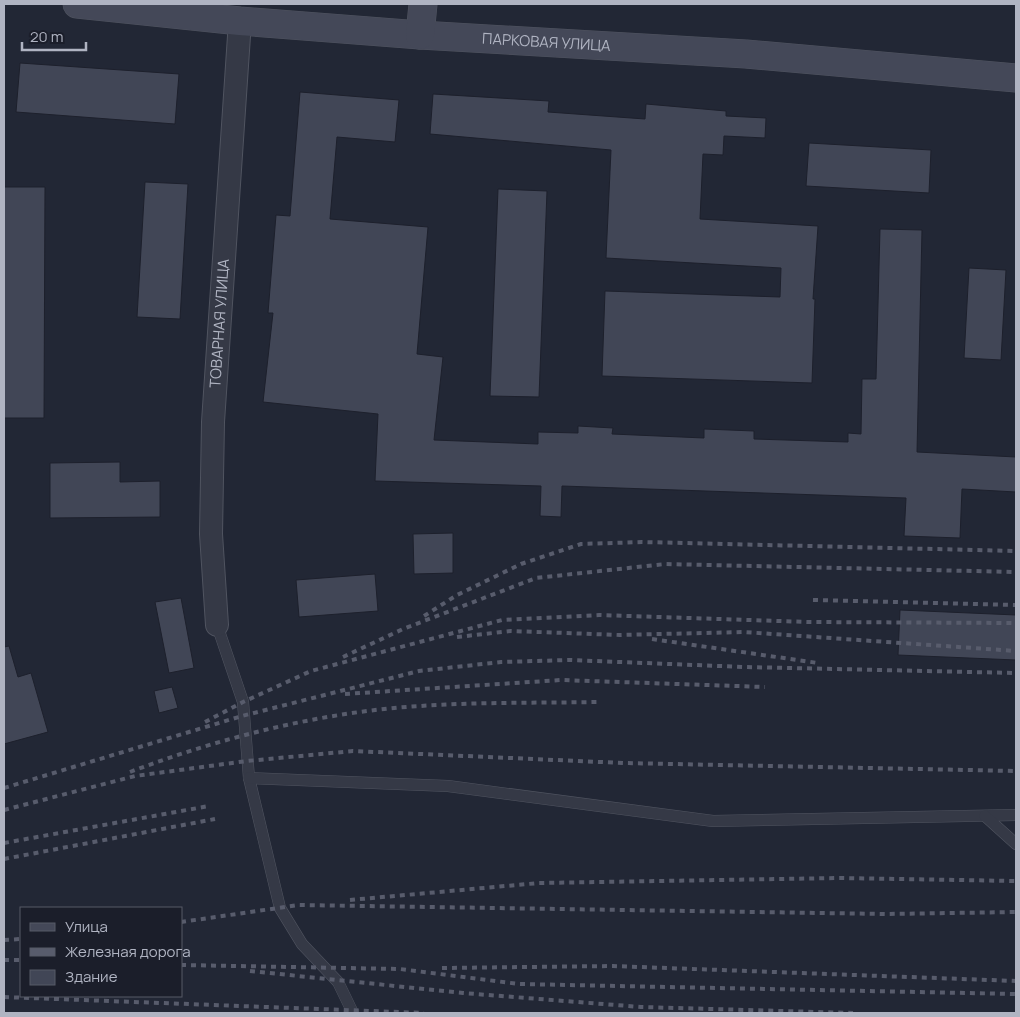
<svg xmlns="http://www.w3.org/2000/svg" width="1020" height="1017" font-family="Manrope,sans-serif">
	<rect width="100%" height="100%" fill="#222735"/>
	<!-- building -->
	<g fill="#414656" stroke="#1d202c">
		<polygon points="20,63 179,74 175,124 16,112"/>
		<polygon points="300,92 399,100 395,142 337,137 330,219 428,227 417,354 443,357 434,440 538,444 538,432 578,433 578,426 613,428 612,434 704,438 704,429 754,431 754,439 848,442 848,433 861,434 862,379 876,379 880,229 922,230 917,452 1016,457 1016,492 962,489 960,538 904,536 906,498 562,486 561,517 540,516 541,486 375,481 378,414 263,402 273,313 268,313 276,215 290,216"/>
		<polygon points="433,94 549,101 548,112 645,119 646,104 726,111 726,116 766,118 765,138 724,136 723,155 703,154 700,219 818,226 813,299 815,299 812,383 602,376 605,291 780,297 781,268 606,258 611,150 430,134"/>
		<polygon points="809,143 931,150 929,193 806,186"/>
		<polygon points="145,182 188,184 180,319 137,317"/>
		<polygon points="4,187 45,187 44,418 4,418"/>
		<polygon points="498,189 547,191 539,397 490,396"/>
		<polygon points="969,268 1006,270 1001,360 964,358"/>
		<polygon points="120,462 120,482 160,481 160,517 50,518 50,463"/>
		<polygon points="453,533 453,573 414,574 413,534"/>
		<polygon points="375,574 378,611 299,617 296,580"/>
		<polygon points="181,598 194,668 169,673 155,602"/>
		<polygon points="900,610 1016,615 1016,660 898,655"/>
		<polygon points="9,646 18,677 31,673 48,732 4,744 4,647"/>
		<polygon points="172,687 178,708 159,713 154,691"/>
	</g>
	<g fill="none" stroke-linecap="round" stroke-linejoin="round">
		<defs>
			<g id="lane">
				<polyline points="217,625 243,702 249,778 280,908 302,944 338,982 353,1013"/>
				<polyline points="249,778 448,786 713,821 1016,815"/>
				<polyline points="985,816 1016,844"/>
			</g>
			<g id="street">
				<path id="s1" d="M217,625L211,534L213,422L240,21"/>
			</g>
			<g id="secondary">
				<path id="s2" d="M77,4L240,21L420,35L746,54L1016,78"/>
				<polyline points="420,35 423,4"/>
			</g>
		</defs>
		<!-- lane casing -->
		<use href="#lane" stroke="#505460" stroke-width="12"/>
		<!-- street casing -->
		<use href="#street" stroke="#505460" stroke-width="24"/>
		<!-- secondary casing -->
		<use href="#secondary" stroke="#505460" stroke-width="29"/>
		<!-- lane -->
		<use href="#lane" stroke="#353946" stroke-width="11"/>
		<!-- street -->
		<use href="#street" stroke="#353946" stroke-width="22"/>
		<!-- secondary -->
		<use href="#secondary" stroke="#444858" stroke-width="28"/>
		<!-- rail -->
		<g stroke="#585c6c" stroke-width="4" stroke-dasharray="5 5" stroke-linecap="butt">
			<polyline points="813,600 1016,605"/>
			<polyline points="424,616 457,595 521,564 581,544 642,542 1016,551"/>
			<polyline points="457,637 511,631 620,635 744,632 1016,651"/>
			<polyline points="652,639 818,663"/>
			<polyline points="343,657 403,629 536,578 665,564 1016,572"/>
			<polyline points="345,694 561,680 765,687"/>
			<polyline points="205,722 243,702 311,671 502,620 599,615 810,622 1016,623"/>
			<path d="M130,772C222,737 322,712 420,706C479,702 539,703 598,702"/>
			<polyline points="4,788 242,716 419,671 501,662 570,660 745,667 1016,673"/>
			<polyline points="4,810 135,776 247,761 353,751 623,763 1016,771"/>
			<polyline points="4,843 209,806"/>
			<polyline points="4,859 215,819"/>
			<polyline points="350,900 539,883 841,878 1016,881"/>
			<polyline points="181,922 299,905 886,914 1016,912"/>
			<polyline points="4,940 21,939"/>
			<polyline points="4,960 21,960"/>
			<polyline points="181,965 400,969 519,984 1016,994"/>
			<polyline points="442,968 613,966 1016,981"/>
			<polyline points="250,971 463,993 641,1007 853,1013"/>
			<polyline points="4,997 424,1013"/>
		</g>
	</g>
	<g text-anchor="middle" stroke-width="4" stroke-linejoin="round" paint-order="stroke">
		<!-- street labels -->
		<g font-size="15" fill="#b0b4c2" stroke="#1b1e2a">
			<text dy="5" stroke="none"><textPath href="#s2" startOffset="471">ПАРКОВАЯ УЛИЦА</textPath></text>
			<text dy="5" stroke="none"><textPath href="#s1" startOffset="302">ТОВАРНАЯ УЛИЦА</textPath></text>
		</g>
	</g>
	<!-- border -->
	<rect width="1020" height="1017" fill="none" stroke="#b0b4c2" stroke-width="10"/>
	<!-- legend -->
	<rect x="20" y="907" width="162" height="90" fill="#1b1e2a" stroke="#575a67"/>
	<rect x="30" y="923" width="25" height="8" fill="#444858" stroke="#575a67"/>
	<text x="65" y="932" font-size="15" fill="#b0b4c2">Улица</text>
	<rect x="30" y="948" width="25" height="8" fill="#585c6c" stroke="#575a67"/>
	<text x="65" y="957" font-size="15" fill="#b0b4c2">Железная дорога</text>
	<rect x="30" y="970" width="25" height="15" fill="#414656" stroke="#575a67"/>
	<text x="65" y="982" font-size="15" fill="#b0b4c2">Здание</text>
	<!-- scale -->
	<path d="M22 42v8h64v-8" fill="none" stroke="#b0b4c2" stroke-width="2.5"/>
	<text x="30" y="42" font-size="15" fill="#b0b4c2" stroke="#1b1e2a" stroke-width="4" paint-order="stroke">20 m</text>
</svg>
